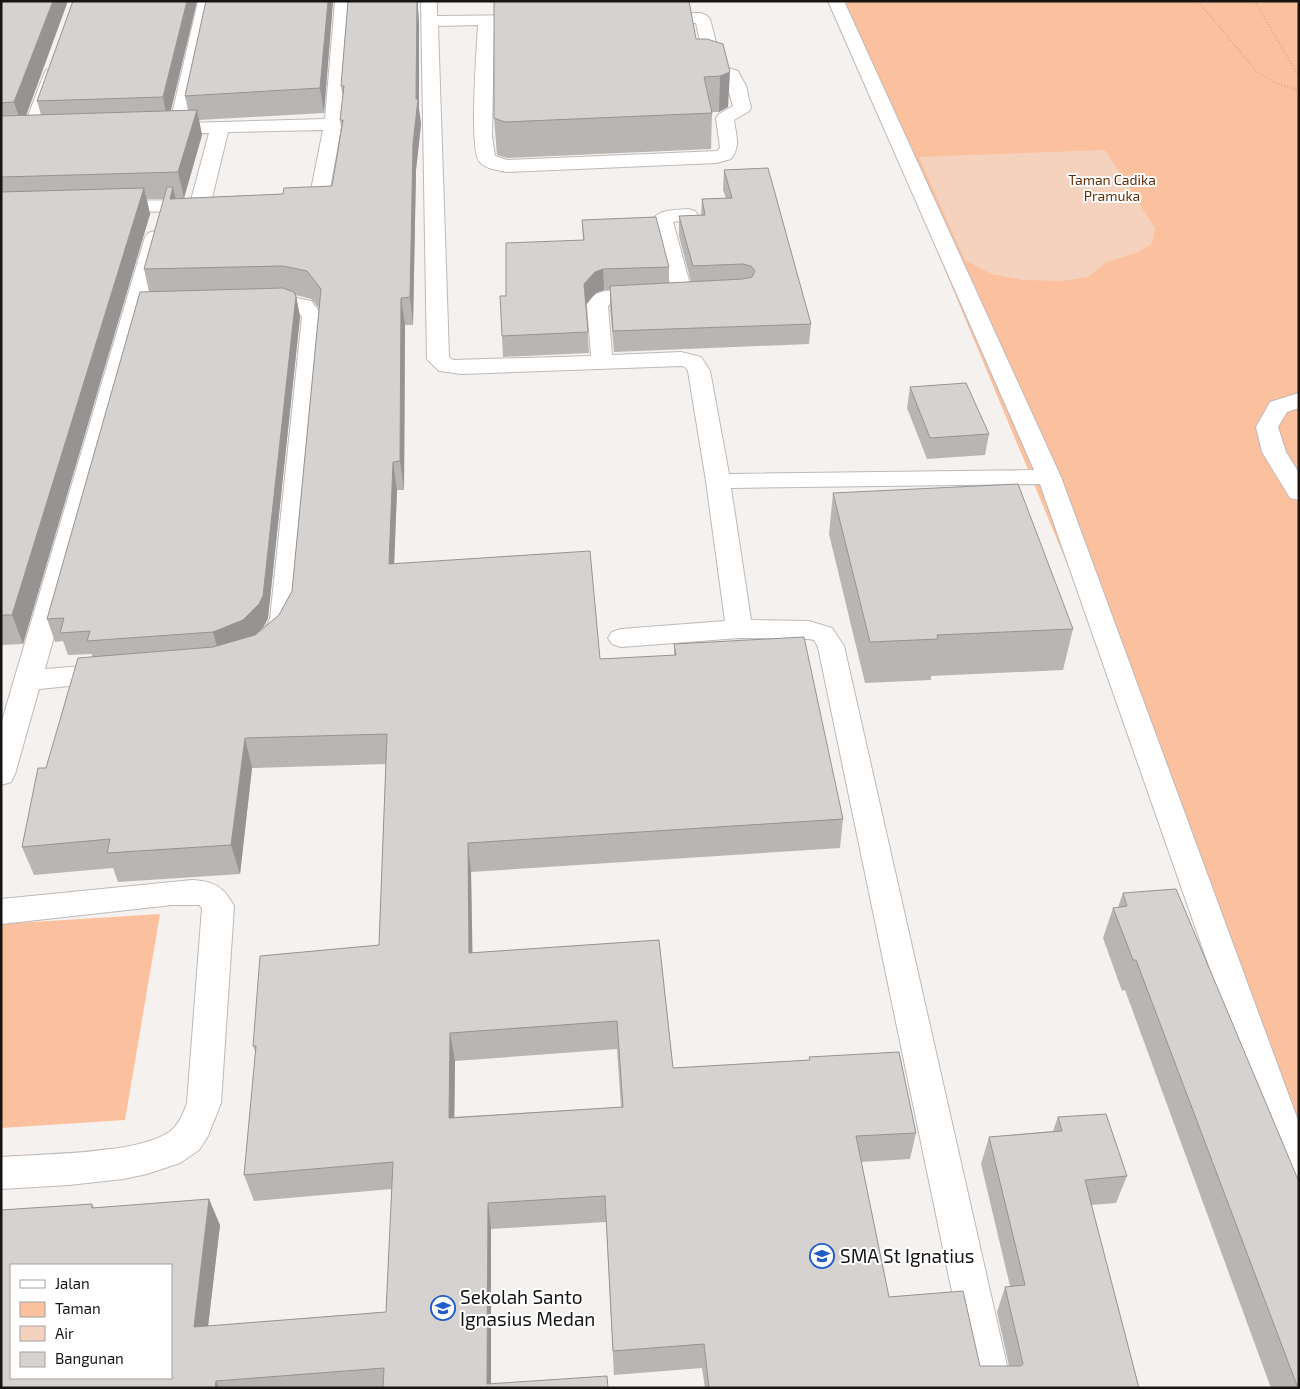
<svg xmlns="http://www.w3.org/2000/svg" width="1300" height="1389" font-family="'Exo 2',sans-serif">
	<rect width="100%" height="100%" fill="#f5f1ee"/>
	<!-- green -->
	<g fill="#fbc09e">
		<polygon points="833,1 1299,1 1299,1121"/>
		<polygon points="160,914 125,1120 1,1128 1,924"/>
	</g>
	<!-- water -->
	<polygon fill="#f5d2bd" points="1105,150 1155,228 1152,244 1136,253 1107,262 1088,277 1063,281 1023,280 991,274 965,260 919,157"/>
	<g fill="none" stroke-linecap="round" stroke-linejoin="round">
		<defs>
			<g id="minor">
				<path d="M198,1H214L188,123L325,119L335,1H351L342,124L329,193C321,205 300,213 286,209L283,205L286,201L301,197L311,190L323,130L228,132L210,206L207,210L110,213L103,211L100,207L103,203L110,201L191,200L209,133L162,134L156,133L153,129L156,125L170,123Z"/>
				<path d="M421,1H437V16L530,15L536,17L538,20L536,23L530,25H494L492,136L495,156L507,160L718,151L720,147L716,118L719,114L733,106L725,78L708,73L706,69L696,23L650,21L648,18L650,15L656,13H700L706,15L710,19L722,66L738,71L746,86L751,108L748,112L734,120C736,136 741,145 731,159L716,163L507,172C497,170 485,169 479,161C469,148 477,47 478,25L438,26L449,357L453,360L591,356L587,305C589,301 593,295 598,293C608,289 643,290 654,293L657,297L654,301L610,304L608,306L612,355L681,352L701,357L710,371L729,474L1034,470L828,1H844L1061,477L1299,1123V1188L1286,1184L1281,1172L1040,484L731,488L751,620L809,621L832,628L844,646L1012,1388H972L818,647L814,640L809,639L739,638L621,647L612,644L608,638L612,632L621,629L725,621L706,481L688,371L685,367L681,366L462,374L439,371L427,359Z"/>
				<polygon points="52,69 58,70 60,74 39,134 36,138 30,139 24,138 21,134 44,74 46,70"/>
				<path d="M688,209L695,211L698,215L695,219L673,222L693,295L690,299L683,301L676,299L673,295L653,219C660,209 677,210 688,209Z"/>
				<polygon points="155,231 162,233 165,237 45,669 110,664 120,666 124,673 120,680 110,682 39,689 15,774 11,782 1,785 1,724 145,237 148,233"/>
				<path d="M283,295L311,301L324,317L296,619L282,645L273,648L264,645L260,639L270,619L302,317C292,300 269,310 253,306L250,302L253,298Z"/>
				<polygon points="1299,393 1299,408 1287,412 1278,427 1286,452 1299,473 1299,500 1290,498 1262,452 1256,427 1270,402"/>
				<path d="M192,880C214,881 224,887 234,906L221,1103L208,1136L199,1150L180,1163L147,1174L123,1179L69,1185L1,1189V1157C41,1154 138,1154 169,1132C179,1125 183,1114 187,1103L202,908L199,905H172L1,924V899Z"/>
			</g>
		</defs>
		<!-- minor casing -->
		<use href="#minor" stroke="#bdb9b7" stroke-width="2"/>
		<!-- path -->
		<g stroke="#a29f9d" stroke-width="2" stroke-dasharray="0.5 2.5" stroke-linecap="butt">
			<polyline points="1198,1 1257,72 1278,84 1299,90"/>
			<polyline points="1255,1 1299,77"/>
		</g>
		<!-- minor -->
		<use href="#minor" fill="#fff" fill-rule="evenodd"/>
	</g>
	<!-- wall -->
	<g fill="#b8b5b3" fill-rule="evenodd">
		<path d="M1,1L26,115H41L37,101L197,1L171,110H188L185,96L333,1L324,113L199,120L202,135L184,198L283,194L332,186L341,127L340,120L343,98L341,86L348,1H418V9L419,23V109L421,124L416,170L413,325H405L404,490H397L394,564L600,659L674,656V644L843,819L840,848L471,872L472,953L659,940L673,1068L809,1060V1057L916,1133L910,1159L861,1162L889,1297L980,1366H1009L997,1312L1005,1287L1010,1286L981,1164L989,1137L1053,1131L1058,1117L1127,1176L1116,1203L1091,1205L1139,1388H705L702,1368L614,1375L606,1222L491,1229V1384L608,1388H1L92,1204L94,1208L220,1225L208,1326L386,1312L392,1189L254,1201L244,1175L256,1053L253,1046L379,945L386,764L252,768L240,874L118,882L113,868L34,875L22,847L46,768L92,656V654L68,655L63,641L55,642L47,619L149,292L144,269L164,199H147L150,214L23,644L1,645ZM296,295L311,299L319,308L292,591L279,615L261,630L264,626L268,618L300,317ZM617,1049L621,1107L454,1117L455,1061Z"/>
		<polygon points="696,39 723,44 728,107 719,112 712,112 711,149 507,158 497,155 494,118"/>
		<polygon points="724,170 811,324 809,344 614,352 610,307 610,290 604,290 596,293 586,304 589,353 503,357 502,336 506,296 583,240 582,220 669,267 669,283 691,282 679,236 679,216 701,215 702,199 726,198 723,190"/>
		<polygon points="910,387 989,434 985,455 927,459 907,408"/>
		<polygon points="833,493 1073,629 1063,670 931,676 931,680 865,683 829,534"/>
		<polygon points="1123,893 1299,1388 1271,1388 1125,990 1122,991 1103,938 1113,908 1118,907"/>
	</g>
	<!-- shaded-wall -->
	<g fill="#969392">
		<polygon points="53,1 68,1 22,127 14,102"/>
		<polygon points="187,1 197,1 168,122 163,97"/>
		<polygon points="328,1 333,1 324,113 320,88"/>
		<polygon points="415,1 418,1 418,9 419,23 419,109 421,124 416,170 413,325 410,297 413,144 416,99"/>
		<polygon points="730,72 728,107 719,112 720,76"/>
		<polygon points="197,110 202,135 184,198 178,172"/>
		<polygon points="173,187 179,214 170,199"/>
		<polygon points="144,188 150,214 23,644 12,615"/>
		<polygon points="603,269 604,290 596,293 585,305 584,284 595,272"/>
		<polygon points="296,296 300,317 268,618 264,626 249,642 219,654 213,632"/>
		<polygon points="401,298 405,325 404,490 400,461"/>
		<polygon points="393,462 397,490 393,593 389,564"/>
		<polygon points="245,738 252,768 240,874 231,845"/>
		<polygon points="468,843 471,872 473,981 469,953"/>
		<polygon points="450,1033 455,1061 454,1145 449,1118"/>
		<polygon points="209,1199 220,1225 205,1352 194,1327"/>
		<polygon points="488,1203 491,1229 491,1388 487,1384"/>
		<polygon points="216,1381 219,1388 215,1388"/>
	</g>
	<!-- building -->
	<g fill="#d6d2d0" stroke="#969392" fill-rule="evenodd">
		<polygon points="1,1 53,1 14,102 1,103"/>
		<polygon points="73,1 187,1 163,97 37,101"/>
		<polygon points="206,1 328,1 320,88 185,96"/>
		<path d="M348,1H417L416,99H418L413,144L410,297L401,298L400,461L393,462L389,564L590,551L600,659L676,655L674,644L804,637L843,819L468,843L469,953L659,940L673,1068L810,1060L809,1057L899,1052L916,1133L856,1136L889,1297L963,1291L980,1366H1021L1023,1364L1005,1287L1025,1285L989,1137L1062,1131L1058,1117L1106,1114L1127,1176L1085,1180L1139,1388H709L704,1344L613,1351L605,1196L488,1203L487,1384L607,1376L608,1388H383L384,1368L216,1381L215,1388H1V1210L92,1204V1208L209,1199L194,1327L386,1312L393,1162L244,1175L256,1046H253L260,956L379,945L387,734L245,738L231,845L107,853L110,839L22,847L38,768H46L78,658L213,647L255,635L279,615L292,591L321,289L307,271L283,266L144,269L167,187H173L170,199L283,194L284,188L332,186L343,120H340L344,86H341ZM617,1021L623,1107L449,1118L450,1033ZM11,1265H171V1378H11Z"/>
		<polygon points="494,1 689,1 696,39 707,39 723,44 730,72 720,76 704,77 712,113 505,122 494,118"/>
		<polygon points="197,110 178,172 1,177 1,116"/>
		<polygon points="768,168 811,324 613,331 610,286 743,279 752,277 755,271 751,266 743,264 693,266 679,216 705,215 702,199 732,198 724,170"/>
		<polygon points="144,188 12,615 1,615 1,192"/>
		<polygon points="656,217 669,267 603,269 595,272 584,284 588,332 502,336 500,296 506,296 506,243 584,240 582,220"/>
		<polygon points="283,288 294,292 296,296 263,596 259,604 243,620 213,632 87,641 90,631 60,633 64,618 47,619 140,292"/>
		<polygon points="966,383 989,434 930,438 910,387"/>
		<polygon points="1018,484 1073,629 937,635 938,639 870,642 833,493"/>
		<polygon points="1176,889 1299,1182 1299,1388 1298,1388 1136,960 1133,960 1113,908 1127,906 1123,893"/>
	</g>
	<!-- icons -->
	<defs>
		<symbol id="school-ring" viewBox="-11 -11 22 22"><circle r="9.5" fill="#fff" stroke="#225dc9" stroke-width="1.5"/><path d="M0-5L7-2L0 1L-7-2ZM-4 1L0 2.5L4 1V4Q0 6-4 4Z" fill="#225dc9"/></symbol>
	</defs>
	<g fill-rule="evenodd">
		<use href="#school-ring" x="808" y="1242" width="28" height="28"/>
		<use href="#school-ring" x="429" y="1294" width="28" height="28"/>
	</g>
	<g text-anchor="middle" stroke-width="4" stroke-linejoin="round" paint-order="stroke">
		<!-- far-park labels -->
		<g font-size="14" fill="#632e05" stroke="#fff">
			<text x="1112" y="185">Taman Cadika<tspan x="1112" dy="16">Pramuka</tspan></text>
		</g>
		<!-- near-poi labels -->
		<g font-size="19" fill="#161514" stroke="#fff" text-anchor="start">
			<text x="840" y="1263">SMA St Ignatius</text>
			<text x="460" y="1304">Sekolah Santo<tspan x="460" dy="22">Ignasius Medan</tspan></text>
		</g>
	</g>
	<!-- border -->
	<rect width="1300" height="1389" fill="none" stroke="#161514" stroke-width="5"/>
	<!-- legend -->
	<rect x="10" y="1264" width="162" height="115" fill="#ffffff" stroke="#a2a1a1"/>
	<rect x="20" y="1280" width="25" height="8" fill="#ffffff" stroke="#a2a1a1"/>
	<text x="55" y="1289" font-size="15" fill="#161514">Jalan</text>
	<rect x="20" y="1302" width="25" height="15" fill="#fbc09e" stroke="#a2a1a1"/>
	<text x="55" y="1314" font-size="15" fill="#161514">Taman</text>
	<rect x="20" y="1326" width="25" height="15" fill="#f5d2bd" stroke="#a2a1a1"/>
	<text x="55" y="1339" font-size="15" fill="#161514">Air</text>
	<rect x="20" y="1352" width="25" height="15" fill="#d6d2d0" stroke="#a2a1a1"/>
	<text x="55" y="1364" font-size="15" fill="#161514">Bangunan</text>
</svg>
